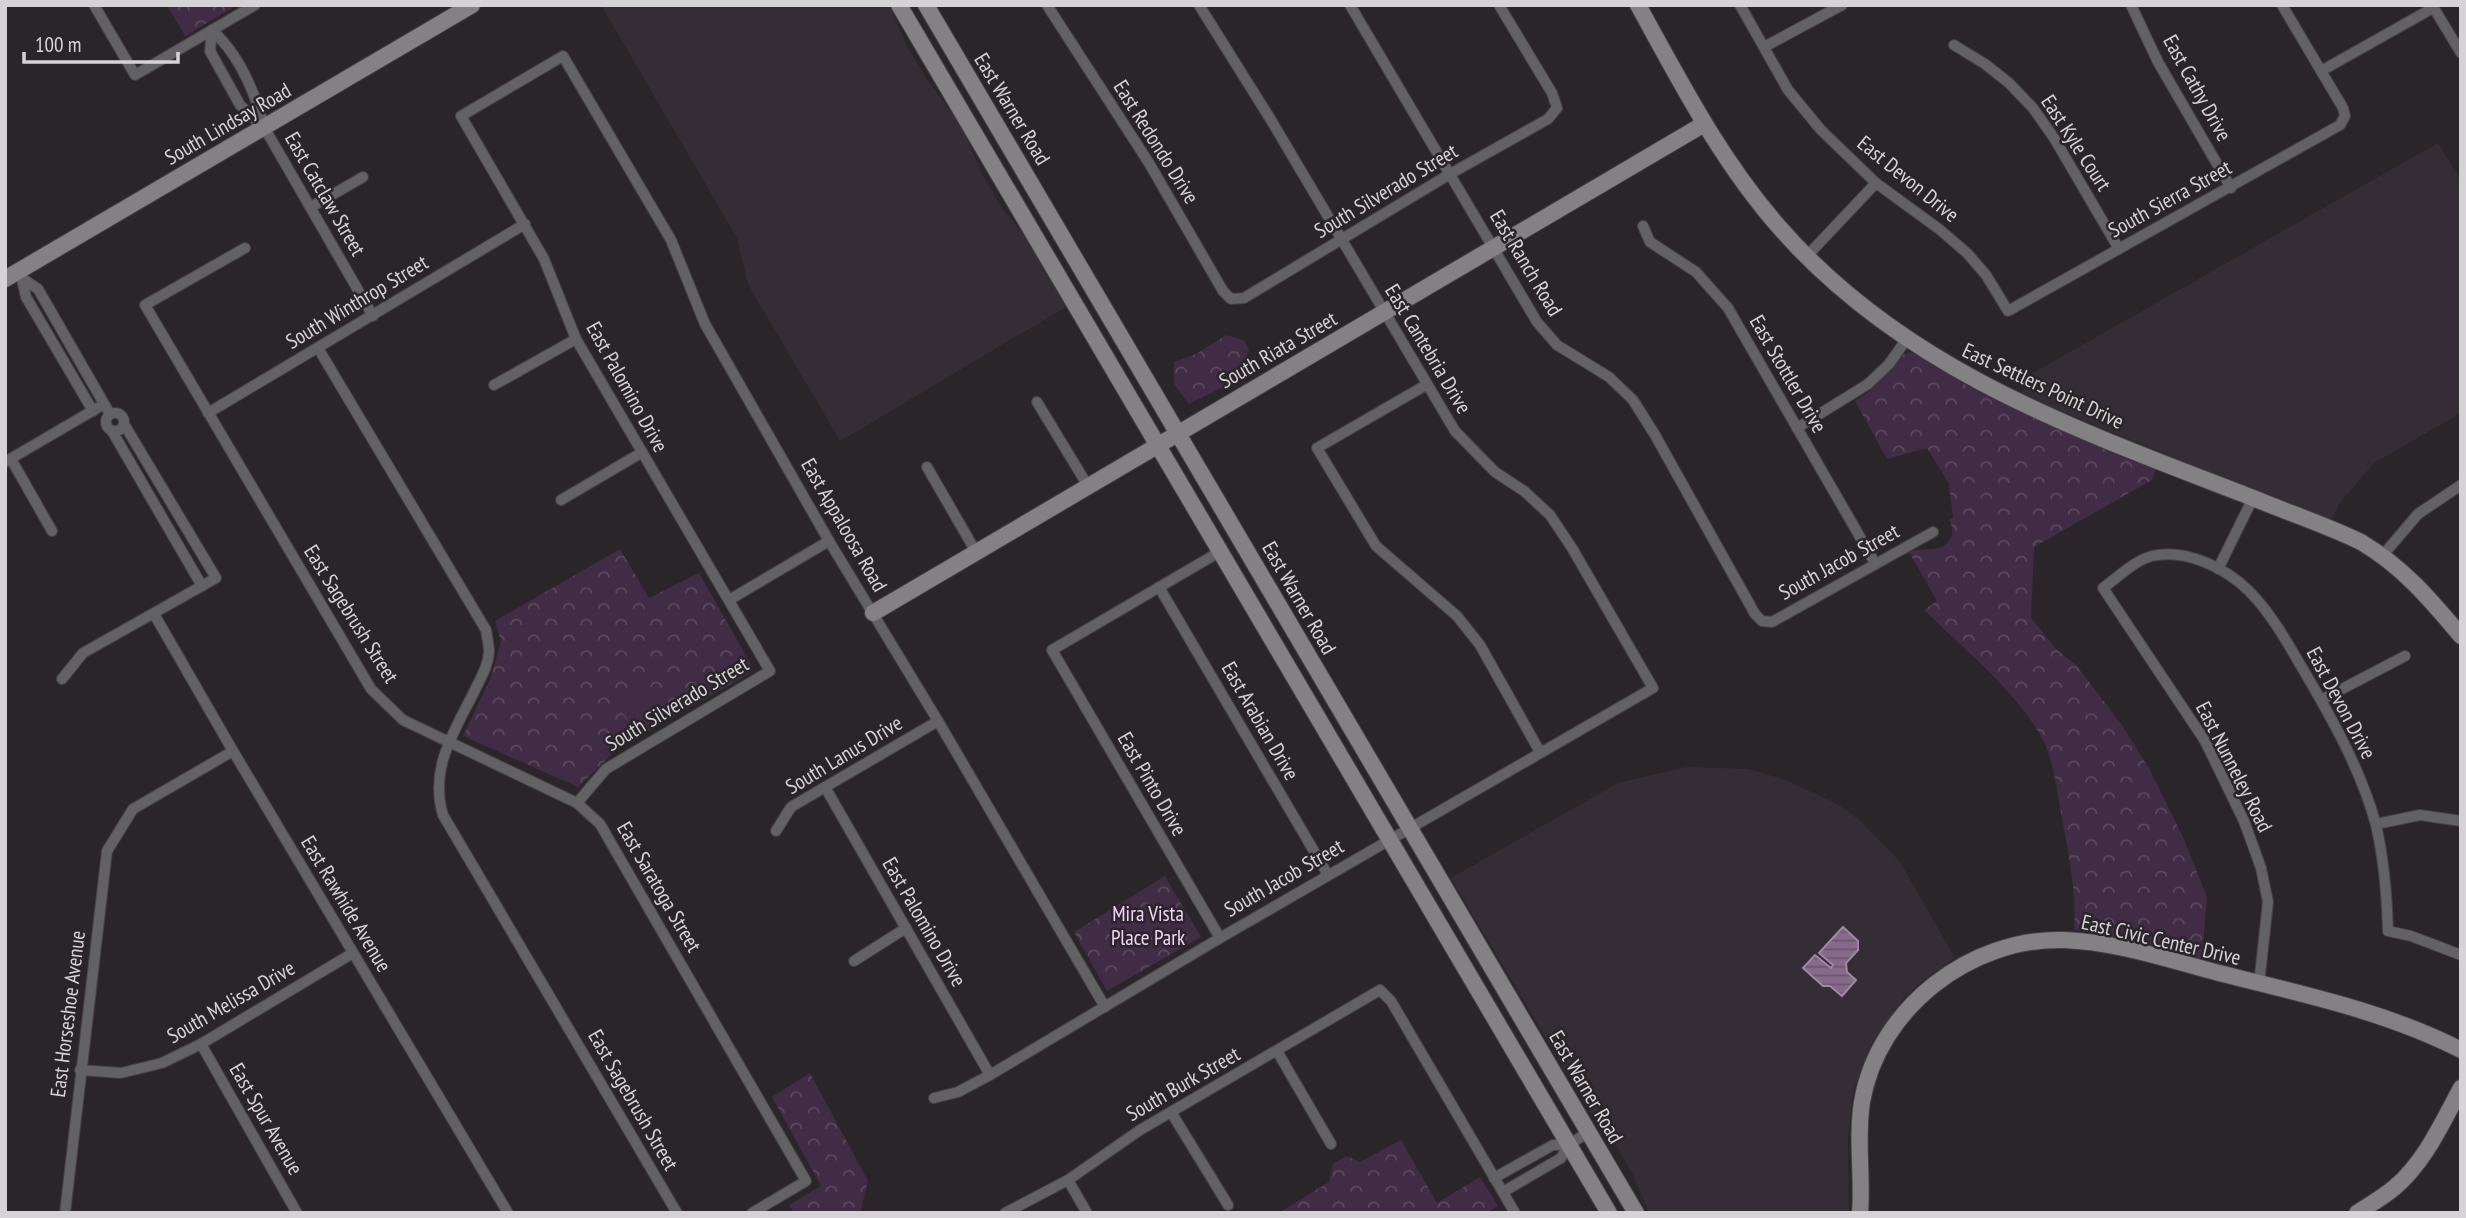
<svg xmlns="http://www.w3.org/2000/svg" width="2466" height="1218" font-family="'PT Sans Narrow',sans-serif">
	<defs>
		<pattern id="park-crowns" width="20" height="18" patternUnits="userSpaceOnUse" patternTransform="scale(1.75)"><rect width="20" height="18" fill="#402c44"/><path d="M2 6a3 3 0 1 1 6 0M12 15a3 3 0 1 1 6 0" fill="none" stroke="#5b4a5e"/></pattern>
		<pattern id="water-rules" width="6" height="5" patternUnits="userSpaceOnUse" patternTransform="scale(1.75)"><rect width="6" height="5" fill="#86698b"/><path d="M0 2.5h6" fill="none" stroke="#6a586d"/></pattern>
	</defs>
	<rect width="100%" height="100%" fill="#292529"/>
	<!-- built -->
	<g fill="#352d36">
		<polygon points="601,5 889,5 907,46 926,78 952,113 966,136 982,174 1001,207 1027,239 1066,307 840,441 748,284 737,238"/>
		<polygon points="2438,143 2461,181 2461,413 2374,463 2339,504 2331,521 2021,395 2031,374"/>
		<polygon points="1687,767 1748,769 1786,780 1837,804 1861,821 1900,862 1955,958 1920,983 1903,999 1872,1043 1859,1075 1853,1094 1848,1139 1849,1213 1649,1213 1632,1173 1614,1142 1588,1109 1451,878 1618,783"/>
	</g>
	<!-- park -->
	<g fill="url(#park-crowns)">
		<polygon points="167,5 237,5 185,36"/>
		<polygon points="1226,335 1244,340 1249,350 1238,380 1189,404 1174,384 1174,362 1196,354"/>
		<path d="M1911,352L1966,385L2004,404L2156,468L2152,480L2034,547L2031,618L2056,649L2076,665L2122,725L2150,770L2183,837L2207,897L2202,959L2092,932L2074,930C2077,891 2068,852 2061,813C2056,786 2053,754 2038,731C2009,685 1963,648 1924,610L1937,601L1909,552C1923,546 1944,555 1951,537C1953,531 1953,526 1949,520L1953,517L1949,484L1927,448L1887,459L1855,401L1871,390L1904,354Z"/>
		<polygon points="620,549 649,598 699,573 753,668 745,676 617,749 578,787 463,736 491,677 501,641 495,621"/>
		<polygon points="1165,876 1201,937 1107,991 1074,932"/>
		<polygon points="810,1073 868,1181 860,1213 794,1213 789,1205 821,1186 772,1097"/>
		<polygon points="1401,1140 1437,1203 1480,1177 1498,1206 1486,1213 1278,1213 1329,1182 1333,1164 1346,1156 1360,1162"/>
	</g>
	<!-- pitch -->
	<polygon fill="#402c44" points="654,685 667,708 632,728 620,706"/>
	<!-- water -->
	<polygon fill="url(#water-rules)" stroke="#9e89a2" stroke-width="2" points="1843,927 1858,941 1858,950 1846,963 1847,972 1856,980 1842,996 1830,986 1823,986 1803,968 1815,955 1831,968 1833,965 1819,953"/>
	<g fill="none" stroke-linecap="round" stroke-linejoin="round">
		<defs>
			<g id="street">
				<polyline points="94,5 135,75 255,5"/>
				<polyline points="1047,5 1149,163 1223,291 1231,299 1244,298 1450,174 1548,119 1557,108 1552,93 1499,5"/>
				<polyline points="1350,5 1537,322 1557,345 1609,377 1633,400 1655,435 1755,614 1762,621 1772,622 1933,532"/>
				<polyline points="1740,5 1788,90 1821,130 1876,183 1939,229 1967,253 1986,275 2008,311 2340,125 2345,116 2343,108 2282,5"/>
				<polyline points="2131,5 2158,62 2231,188"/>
				<polyline points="2432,5 2461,53"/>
				<path d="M212,30C240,56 255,92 264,127L373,316"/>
				<polyline points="212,30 210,51 240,105 262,126"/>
				<polyline points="1954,45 1985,64 2009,83 2033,108 2054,138 2119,249"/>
				<polyline points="1764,47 1842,5"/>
				<polyline points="2321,71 2433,8"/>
				<polyline points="311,207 363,177"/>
				<polyline points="1643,226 1650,242 1696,272 1728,308 1875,563"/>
				<polyline points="245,248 145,305 371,689 403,720 577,803 600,824 806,1181 752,1213"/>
				<polyline points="1806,257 1876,183"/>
				<polyline points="21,275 26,297 93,411"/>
				<polyline points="23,279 38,289 110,414"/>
				<path d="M318,348L486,630C487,637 489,645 489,652C488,667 480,679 474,692C454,732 429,769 443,815L677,1213"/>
				<polyline points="494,385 576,339"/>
				<polyline points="1426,385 1317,448 1376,546 1457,616 1480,645 1540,752"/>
				<polyline points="1037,402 1088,486"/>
				<circle cx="115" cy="422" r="9"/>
				<polyline points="208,413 525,224"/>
				<polyline points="1797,428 1868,384 1889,364 1906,340"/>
				<polyline points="112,431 202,586"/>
				<polyline points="11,459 52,531"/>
				<polyline points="5,462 99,407"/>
				<polyline points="927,467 976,552"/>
				<polyline points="561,500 641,453"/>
				<polyline points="2383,555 2418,514 2461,485"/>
				<polyline points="2218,569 2253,498"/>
				<polyline points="1159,587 1328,875"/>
				<polyline points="729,600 829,541"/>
				<polyline points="154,614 233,751 508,1213"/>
				<polyline points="62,679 83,653 216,578 124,424"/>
				<polyline points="2321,700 2405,656"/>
				<polyline points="825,787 990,1075"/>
				<polyline points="577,803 606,769 770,671 576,339 544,259 461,116 563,56 671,240 705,324 829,541 938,721 1105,1007"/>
				<polyline points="2376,824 2420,815 2461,821"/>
				<polyline points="776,831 791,807 938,721"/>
				<polyline points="1220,938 1052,650 1221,551"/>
				<polyline points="854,961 906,928"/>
				<path d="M2259,984L2268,902L2261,868L2244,821L2205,741L2103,588C2117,578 2135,560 2152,556C2185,548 2226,568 2249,591C2270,612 2286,640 2301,666C2330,715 2361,769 2376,825C2384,860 2387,896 2388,931L2411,936L2461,955"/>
				<polyline points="201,1044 297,1213"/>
				<polyline points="1277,1051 1331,1144"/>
				<polyline points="80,1070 121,1073 162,1063 201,1044 353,953"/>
				<polyline points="934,1098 958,1092 990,1075 1220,938 1653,688 1572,548 1550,515 1524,491 1495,472 1455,431 1271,120 1199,5"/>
				<polyline points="1171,1112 1228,1205"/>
				<polyline points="1494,1178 1553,1145 1569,1145"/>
				<polyline points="1068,1180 1087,1213"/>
				<polyline points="1503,1192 1561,1158 1569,1145 1588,1132"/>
				<polyline points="65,1213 107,851 133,809 233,751"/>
				<polyline points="1005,1213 1068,1180 1140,1130 1380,990 1391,1001 1515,1213"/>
			</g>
			<g id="secondary">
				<polyline points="899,5 1609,1213"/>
				<polyline points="926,5 1636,1213"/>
				<path d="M1638,5C1681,83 1721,161 1780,228C1906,372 2081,431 2253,498C2289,513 2326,525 2361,542C2403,567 2430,599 2461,636"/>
				<polyline points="5,279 472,5"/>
				<polyline points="873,613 1704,124"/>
				<path d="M1860,1213C1863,1176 1856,1139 1862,1102C1878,1008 1971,937 2064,940C2117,942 2169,960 2219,973C2301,994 2385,1011 2461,1050"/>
				<path d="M2357,1213C2369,1205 2382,1198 2394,1188C2425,1162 2442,1123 2461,1088"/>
			</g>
		</defs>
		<!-- street casing -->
		<use href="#street" stroke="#454145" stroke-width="12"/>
		<!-- secondary casing -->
		<use href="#secondary" stroke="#454145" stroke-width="18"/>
		<!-- street -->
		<use href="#street" stroke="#626163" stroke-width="10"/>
		<!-- secondary -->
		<use href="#secondary" stroke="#848184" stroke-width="16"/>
	</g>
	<g text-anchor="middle" stroke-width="5" stroke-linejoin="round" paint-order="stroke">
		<!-- street labels -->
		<g font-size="21" fill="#d6d3d6" stroke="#292529">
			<text transform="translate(2197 88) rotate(61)" y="7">East Cathy Drive</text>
			<text transform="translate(1012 109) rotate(59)" y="7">East Warner Road</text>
			<text transform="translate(228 124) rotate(-30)" y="7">South Lindsay Road</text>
			<text transform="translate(1156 142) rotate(58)" y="7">East Redondo Drive</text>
			<text transform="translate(2076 143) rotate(57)" y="7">East Kyle Court</text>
			<text transform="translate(1908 179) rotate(39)" y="7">East Devon Drive</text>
			<text transform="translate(1386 191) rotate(-31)" y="7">South Silverado Street</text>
			<text transform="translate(325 194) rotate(60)" y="7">East Catclaw Street</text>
			<text transform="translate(2170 199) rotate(-29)" y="7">South Sierra Street</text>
			<text transform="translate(1526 263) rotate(59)" y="7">East Ranch Road</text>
			<text transform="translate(357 302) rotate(-31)" y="7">South Winthrop Street</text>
			<text transform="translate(1428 349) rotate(59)" y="7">East Cantebria Drive</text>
			<text transform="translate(1278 350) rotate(-30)" y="7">South Riata Street</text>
			<text transform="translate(1788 374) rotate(60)" y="7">East Stottler Drive</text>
			<text transform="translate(2043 386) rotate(25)" y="7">East Settlers Point Drive</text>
			<text transform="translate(627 387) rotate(61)" y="7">East Palomino Drive</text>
			<text transform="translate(844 525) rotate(60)" y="7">East Appaloosa Road</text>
			<text transform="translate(1839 562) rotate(-29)" y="7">South Jacob Street</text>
			<text transform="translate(1299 598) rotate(60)" y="7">East Warner Road</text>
			<text transform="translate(351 614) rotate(58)" y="7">East Sagebrush Street</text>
			<text transform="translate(2341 703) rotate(62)" y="7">East Devon Drive</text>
			<text transform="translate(677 704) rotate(-31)" y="7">South Silverado Street</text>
			<text transform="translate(1260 721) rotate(60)" y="7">East Arabian Drive</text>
			<text transform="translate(844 755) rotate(-31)" y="7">South Lanus Drive</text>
			<text transform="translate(2234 767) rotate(63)" y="7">East Nunneley Road</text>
			<text transform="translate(1152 784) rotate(60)" y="7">East Pinto Drive</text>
			<text transform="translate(1284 878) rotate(-30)" y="7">South Jacob Street</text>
			<text transform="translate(659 887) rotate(60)" y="7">East Saratoga Street</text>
			<text transform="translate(346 904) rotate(59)" y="7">East Rawhide Avenue</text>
			<text transform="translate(924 922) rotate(60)" y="7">East Palomino Drive</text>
			<text transform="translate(2161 940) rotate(13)" y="7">East Civic Center Drive</text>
			<text transform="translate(231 1002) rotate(-30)" y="7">South Melissa Drive</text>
			<text transform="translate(68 1014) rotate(-83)" y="7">East Horseshoe Avenue</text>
			<text transform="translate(1183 1084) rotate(-30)" y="7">South Burk Street</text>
			<text transform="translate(1586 1087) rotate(60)" y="7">East Warner Road</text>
			<text transform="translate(633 1100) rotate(60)" y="7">East Sagebrush Street</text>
			<text transform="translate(266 1119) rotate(60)" y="7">East Spur Avenue</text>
		</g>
		<!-- park labels -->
		<g font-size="21" fill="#f7d0fd" stroke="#292529">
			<text x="1148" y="921">Mira Vista<tspan x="1148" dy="24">Place Park</tspan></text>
		</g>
	</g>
	<!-- border -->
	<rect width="2466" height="1218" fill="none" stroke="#d6d3d6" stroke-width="14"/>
	<!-- scale -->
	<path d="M24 52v10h154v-10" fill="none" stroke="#d6d3d6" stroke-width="3.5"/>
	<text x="35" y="52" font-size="21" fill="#d6d3d6" stroke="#292529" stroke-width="5" paint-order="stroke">100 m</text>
</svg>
